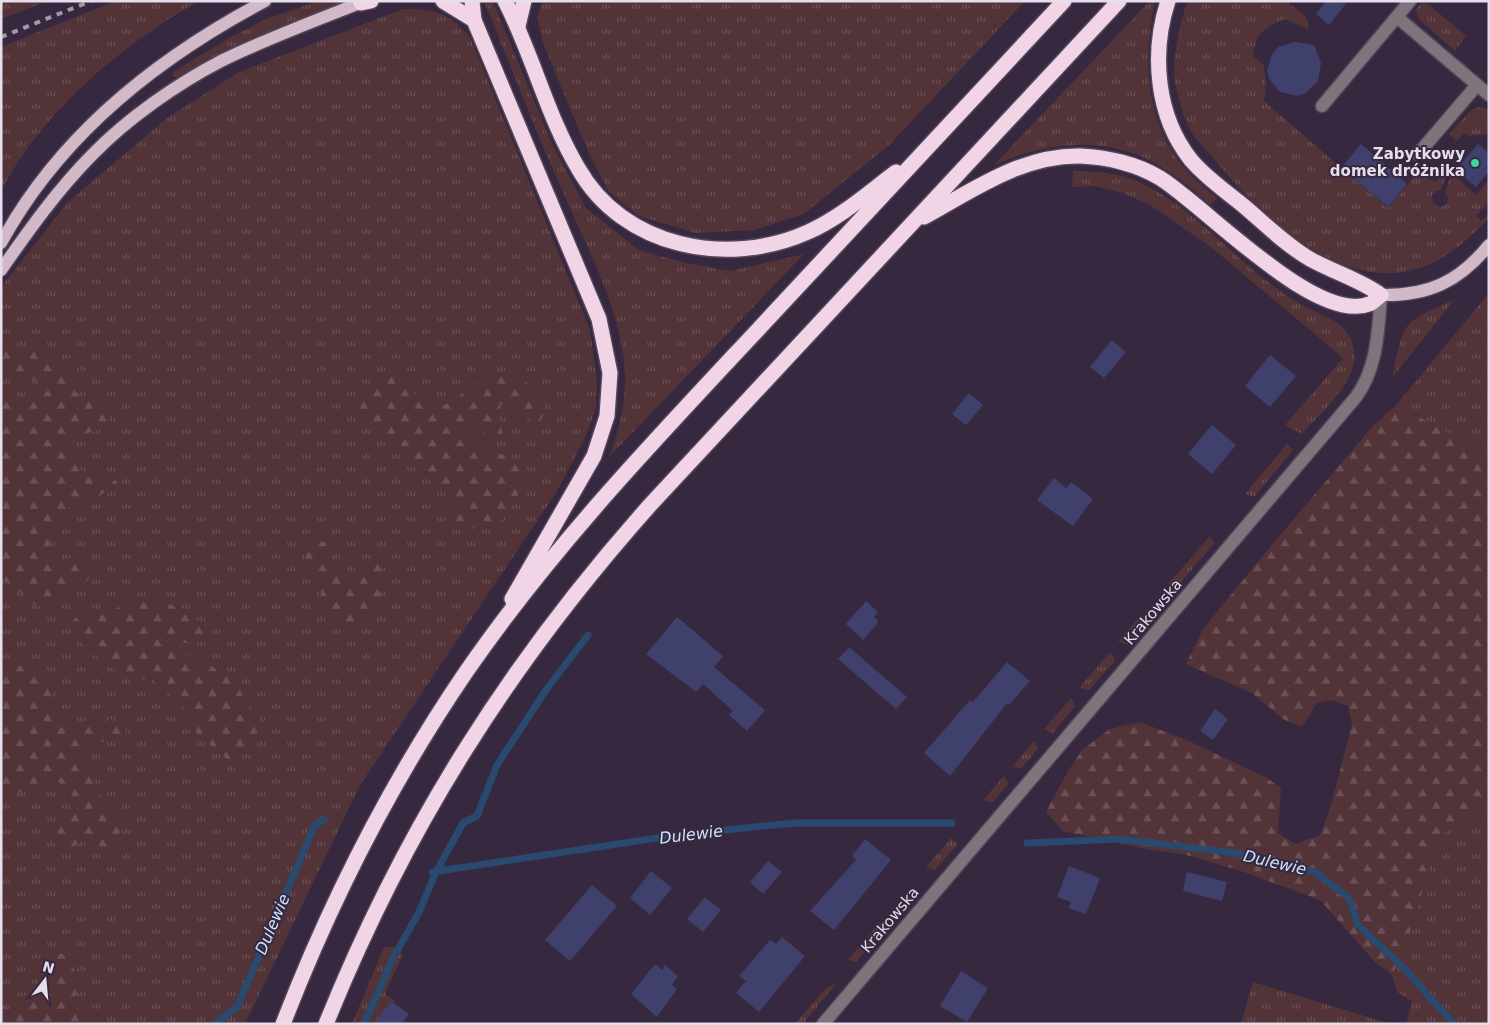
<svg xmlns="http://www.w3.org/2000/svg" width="1490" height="1025" font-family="'DejaVu Sans',sans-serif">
	<defs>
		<pattern id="grass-tufts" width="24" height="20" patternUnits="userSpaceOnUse" patternTransform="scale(1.25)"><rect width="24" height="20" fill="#523338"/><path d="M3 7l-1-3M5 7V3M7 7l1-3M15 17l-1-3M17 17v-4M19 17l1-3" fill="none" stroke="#6b5055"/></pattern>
		<pattern id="forest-firs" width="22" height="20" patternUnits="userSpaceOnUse" patternTransform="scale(1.25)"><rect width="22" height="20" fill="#523338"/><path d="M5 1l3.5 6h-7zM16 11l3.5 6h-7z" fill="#6b5055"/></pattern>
	</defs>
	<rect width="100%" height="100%" fill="#36293f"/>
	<!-- grass -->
	<g fill="url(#grass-tufts)">
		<polygon points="1,1 47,1 1,19"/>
		<path d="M116,1H199C124,43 40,113 1,192V47Z"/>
		<polygon points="318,1 344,1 217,55 182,77 173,77 173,72 231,37 266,19"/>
		<path d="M484,1H493L550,140L586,208L639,250L685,263L730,271L804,254L610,456C621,425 628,393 624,360C616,298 583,240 559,183C532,123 509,62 484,1Z"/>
		<polygon points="542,1 1025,1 889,145 804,214 754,230 696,233 639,216 609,192 589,154 543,43 537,17"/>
		<path d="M1150,1H1155C1142,60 1145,126 1188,172C1197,182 1207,190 1217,198L1210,205C1196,192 1181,179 1165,169C1112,134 1049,141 994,165Z"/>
		<path d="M1187,1H1291L1289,4C1299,11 1311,16 1308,29L1285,19C1264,27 1256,33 1253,56L1264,65L1266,83L1264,101L1388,208L1418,172L1428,167L1426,177L1429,180L1437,181L1442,175L1444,167L1448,171L1441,190L1436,191L1432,195L1433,203L1440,207L1447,204L1448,198L1445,192L1452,173L1476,195L1489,180V201L1476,216L1482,221L1489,213V218C1462,246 1435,270 1393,273C1324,277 1255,209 1214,159C1207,150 1196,140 1190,130C1183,117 1178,97 1175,83C1171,61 1181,23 1187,1Z"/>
		<polygon points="1422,3 1428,4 1466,36 1455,51 1418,18 1416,9"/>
		<path d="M403,9C435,8 449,13 470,37L590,330L597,382L596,408L585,438L556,493L360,785L245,1024H1V287L68,202L167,118L239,72Z"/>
		<polygon points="1479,107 1489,109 1489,134 1469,136 1464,133 1457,141 1449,134 1470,111"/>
		<path d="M1073,171C1097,171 1121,173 1143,184C1205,214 1245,275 1306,307C1327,317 1350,324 1354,350C1359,382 1321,412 1302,434L1285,425L1343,358L1211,247L1150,205L1123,193L1095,186L1072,187Z"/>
		<polygon points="1489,293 1489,467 1479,451 1397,404"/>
		<path d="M1454,300L1392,378C1405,321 1400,323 1454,300Z"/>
		<polygon points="1287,444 1293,450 1254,497 1245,494"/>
		<polygon points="1210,536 1214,543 1178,586 1168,584"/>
		<polygon points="1142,614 1146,622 1127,645 1118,641"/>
		<polygon points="1110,652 1115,661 1089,690 1079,688"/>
		<polygon points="1071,698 1075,706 1052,734 1044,729"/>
		<polygon points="1034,741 1038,749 1021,769 1013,766"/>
		<polygon points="1004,776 1008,784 992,803 983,800"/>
		<polygon points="1489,808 1489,1024 1406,1024 1412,1001 1397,992 1392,975 1406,946 1439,835"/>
		<polygon points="951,838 958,844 935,870 926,867"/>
		<polygon points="880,922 884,930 856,962 848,960"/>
		<polygon points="384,947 397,947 403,955 385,993 395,1001 377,1024 352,1024"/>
		<polygon points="1253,982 1391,1024 1241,1024"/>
		<polygon points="834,984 835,985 803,1024 795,1024 824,990"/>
	</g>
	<!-- forest -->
	<g fill="url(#forest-firs)">
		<path d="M1,342L53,357L69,370L71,384L81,401L97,403L110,415L106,428L81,435L71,444C71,459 75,465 86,474H102L118,482L97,498L81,500L67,509L63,522L52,529C48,547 48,556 61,569L86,559L92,574L83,586L37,607C25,597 16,586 1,579V390L15,397L49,391L27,375L1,372Z"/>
		<path d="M387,368C400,381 414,398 432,404C446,409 455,399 465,391C503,362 526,370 546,411L539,423C520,418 523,408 501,404L498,418L503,434L496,441L472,425L468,433L488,450L518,460C519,466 522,474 521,480C520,500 505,523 485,528C475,529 464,528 453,530L449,513L452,502L445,492L369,430L357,410L360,399Z"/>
		<polygon points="1397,404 1479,451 1489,467 1489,808 1439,835 1406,946 1392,975 1375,962 1320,900 1241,871 1183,854 1147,849 1063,831 1046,812 1067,773 1082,750 1110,729 1140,722 1189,741 1267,778 1281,788 1278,833 1295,844 1320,835 1331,805 1352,724 1348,706 1332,700 1317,703 1302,727 1283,719 1252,693 1186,664 1203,629 1270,547 1372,427"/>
		<path d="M311,537L334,546C333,564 339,575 348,590L361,581L366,563L380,560L383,577L379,607L360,623L354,633L343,629L323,606L319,580L302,550Z"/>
		<path d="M142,597C169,601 190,611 210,630L195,645L181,642L183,653C202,663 221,669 239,681L241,693L261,722L254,741L231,763L192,729L184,708L153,680L129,677L107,666L77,639L68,625L86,609L108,612Z"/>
		<polygon points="1,658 27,669 44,671 52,686 53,701 65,724 81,728 111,719 127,732 112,741 96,742 83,746 85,761 98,792 111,809 120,831 115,853 106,852 88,833 68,853 54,843 58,827 77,802 56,779 23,790 1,804"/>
		<path d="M46,954H69L77,978L76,1000L89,1017L98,1024H1V1005L12,1010C42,993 34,981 46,954Z"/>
	</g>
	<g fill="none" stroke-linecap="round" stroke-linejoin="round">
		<!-- stream -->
		<g stroke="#29496e" stroke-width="7">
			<polyline points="1027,843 1121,839 1235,853 1315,872 1349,898 1358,925 1405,969 1454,1024"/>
			<polyline points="432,872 677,835 794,823 952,823"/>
			<polyline points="215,1024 237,1007 315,825 324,820"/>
			<polyline points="364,1024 393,958 419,912 436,872 463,823 477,816 497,765 546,690 588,635"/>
		</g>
	</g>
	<!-- building -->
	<g fill="#40406c">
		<polygon points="1326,1 1348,1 1329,25 1316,14"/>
		<polygon points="1295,42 1314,45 1321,63 1318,81 1306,93 1297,96 1280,92 1269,79 1267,70 1272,54 1278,47"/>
		<polygon points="1361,144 1407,184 1388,207 1341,168"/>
		<polygon points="1478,144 1489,153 1489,171 1476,187 1456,170"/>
		<polygon points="1112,340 1126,352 1104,378 1090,367"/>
		<polygon points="1270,355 1296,376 1270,407 1245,386"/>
		<polygon points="969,393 983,405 966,425 952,414"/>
		<polygon points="1212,425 1236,445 1212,474 1188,454"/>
		<polygon points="1054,478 1066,488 1071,482 1093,499 1073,526 1037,500"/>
		<polygon points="866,601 878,612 874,617 878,620 877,624 863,640 846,624"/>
		<polygon points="677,617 723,656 714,667 765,710 747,731 729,715 733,711 703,684 696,692 646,654"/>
		<polygon points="849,647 907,697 896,709 838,659"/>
		<polygon points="1007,662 1030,681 1009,705 1007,703 950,776 924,753 970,700 973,702"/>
		<polygon points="1215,709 1228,719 1213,740 1200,731"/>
		<polygon points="865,839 891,860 834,930 810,911 856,860 852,856"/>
		<polygon points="768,861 782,872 763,894 750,882"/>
		<polygon points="1069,866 1100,878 1086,914 1069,908 1071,902 1057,897"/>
		<polygon points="651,871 672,888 650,915 630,898"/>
		<polygon points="1187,872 1227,882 1222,901 1183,891"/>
		<polygon points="592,885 617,906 570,961 545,940"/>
		<polygon points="705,897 721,910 703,932 687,919"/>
		<polygon points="782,937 805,956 759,1012 736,993 746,981 739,976 770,940 776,944"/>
		<polygon points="655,964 662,970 665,965 678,976 672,985 677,989 657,1017 631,994"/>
		<polygon points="961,971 988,988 967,1022 940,1006"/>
		<polygon points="391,1001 409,1014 401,1024 374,1024"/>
	</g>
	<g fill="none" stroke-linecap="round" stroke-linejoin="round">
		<defs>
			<g id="minor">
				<polyline points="1397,17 1489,95"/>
				<polyline points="1322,106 1410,1"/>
				<polyline points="1418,154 1477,85"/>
				<path d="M823,1024L1356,397C1378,367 1378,329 1381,295"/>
			</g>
			<g id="major">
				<path d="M1,243C60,134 157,58 265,1"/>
				<path d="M1,270C29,230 58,189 93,154C128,118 177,84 221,61C268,38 317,20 365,1"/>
				<path d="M1381,295C1428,296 1459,282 1489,245"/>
			</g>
			<g id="highway">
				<polyline points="443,1 474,20"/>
				<polyline points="472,1 474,20 599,319 610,373 607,416 594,456 512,599"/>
				<path d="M505,1C533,55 547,116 578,168C623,248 728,268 808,232C840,218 868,193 896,172"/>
				<polyline points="361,3 371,1"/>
				<polyline points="518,26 524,1"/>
				<path d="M924,217C973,190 1022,155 1080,156C1107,157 1137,164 1160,178C1204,205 1316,325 1369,304C1373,303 1377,298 1381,295C1359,279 1333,272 1310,259C1286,245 1266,225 1245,207C1227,192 1206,178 1191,160C1156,116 1151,53 1168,1"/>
				<path d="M283,1024C331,900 391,782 466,672C550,550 652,443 753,335C857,224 961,113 1064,1"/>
				<path d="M326,1024C405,828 510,662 651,504L1119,1"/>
			</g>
		</defs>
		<!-- minor casing -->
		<use href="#minor" stroke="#52465b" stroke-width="15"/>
		<!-- major casing -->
		<use href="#major" stroke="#52465b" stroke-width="15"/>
		<!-- highway casing -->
		<use href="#highway" stroke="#52465b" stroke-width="18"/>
		<!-- minor -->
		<use href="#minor" stroke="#80747c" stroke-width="12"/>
		<!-- major -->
		<use href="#major" stroke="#d1b9c8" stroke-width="12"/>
		<!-- highway -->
		<use href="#highway" stroke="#f1d4e6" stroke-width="15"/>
		<!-- rail -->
		<polyline stroke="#a298a9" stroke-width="4" stroke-dasharray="6 6" stroke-linecap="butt" points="1,37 91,1"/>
	</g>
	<!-- markers -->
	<circle fill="#41d4a1" stroke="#36293f" stroke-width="2" cx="1475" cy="163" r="5"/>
	<g text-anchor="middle" stroke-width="4" stroke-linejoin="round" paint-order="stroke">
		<!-- poi labels -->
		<g font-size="15" font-weight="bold" fill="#e6deec" stroke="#36293f" text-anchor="end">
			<text x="1465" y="159">Zabytkowy<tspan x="1465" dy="17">domek dróżnika</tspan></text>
		</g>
		<!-- street labels -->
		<g font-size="15" fill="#e6deec" stroke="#36293f">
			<text transform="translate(1153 612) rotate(-50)" y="5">Krakowska</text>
			<text transform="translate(890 920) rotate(-50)" y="5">Krakowska</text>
		</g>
		<!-- water labels -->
		<g font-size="16" font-style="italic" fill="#cde2fb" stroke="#36293f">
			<text transform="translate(691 834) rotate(-7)" y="6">Dulewie</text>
			<text transform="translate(1275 862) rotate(13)" y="6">Dulewie</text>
			<text transform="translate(272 924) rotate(-67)" y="6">Dulewie</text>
		</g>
	</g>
	<!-- border -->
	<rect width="1490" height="1025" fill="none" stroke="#e6deec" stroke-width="5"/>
	<!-- north arrow -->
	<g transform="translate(45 980) rotate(16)" stroke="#36293f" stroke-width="4" paint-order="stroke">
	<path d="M0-4L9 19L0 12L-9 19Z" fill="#e6deec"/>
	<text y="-8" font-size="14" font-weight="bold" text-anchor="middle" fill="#e6deec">N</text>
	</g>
</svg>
